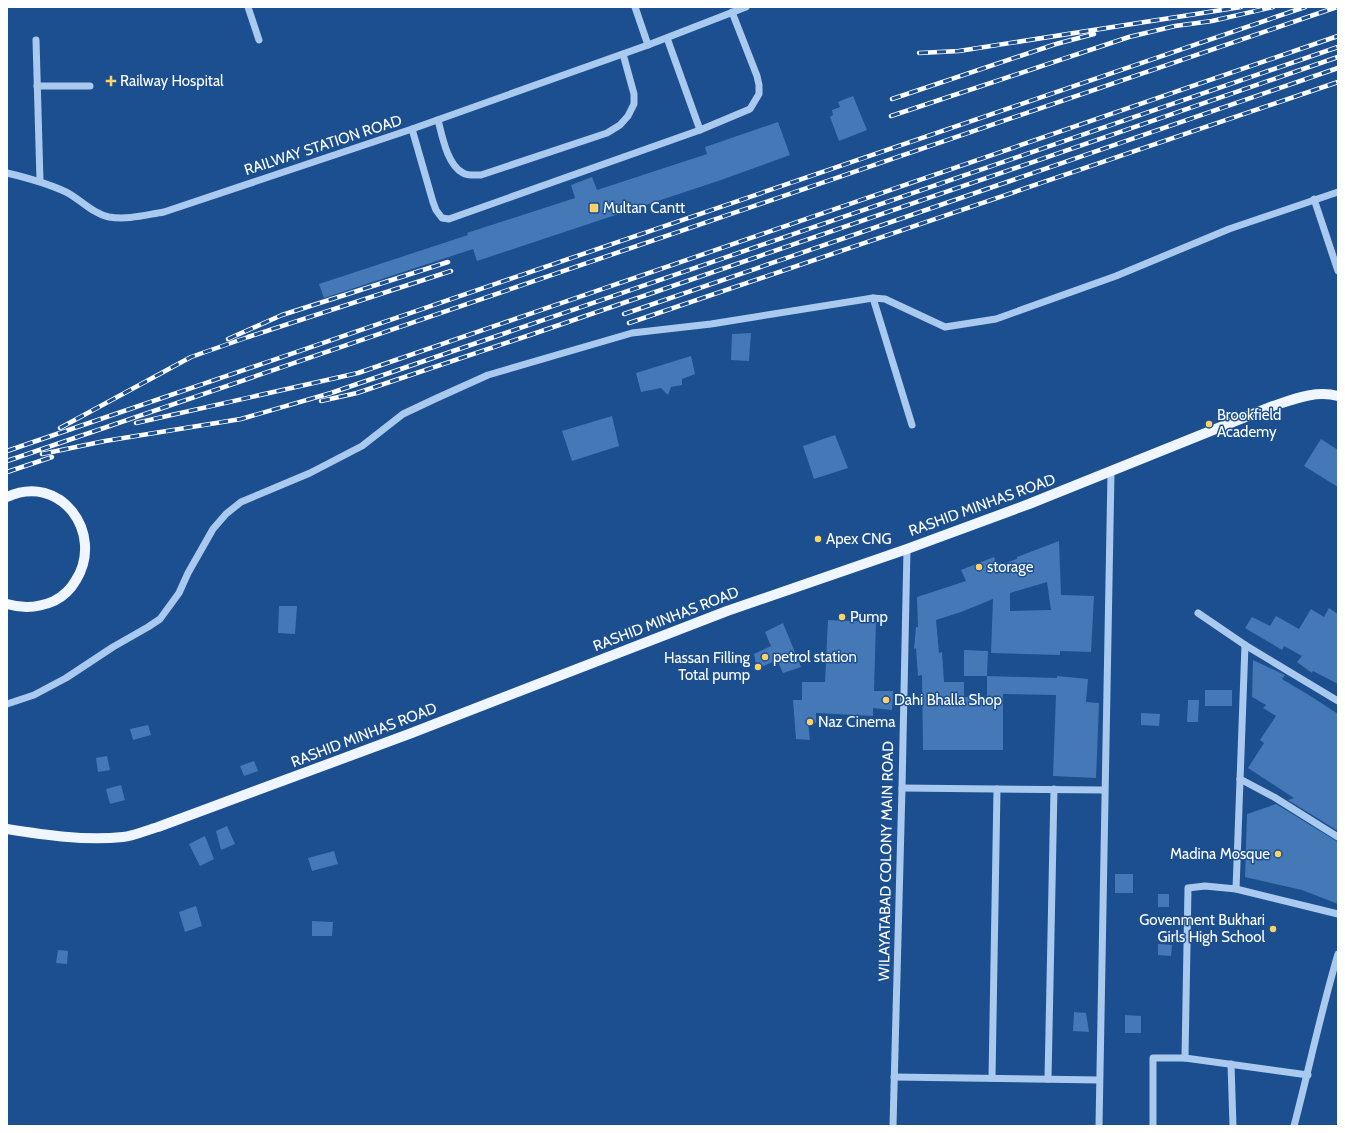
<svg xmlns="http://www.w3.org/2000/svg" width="1345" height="1133" font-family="Cabin,sans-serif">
	<rect width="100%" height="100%" fill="#1b4f8f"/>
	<!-- building -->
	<g fill="#4478b7" fill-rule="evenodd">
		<polygon points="853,96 867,130 839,141 830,117 833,115 832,110 840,107 838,102"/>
		<polygon points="778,122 790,155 721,180 477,261 473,249 324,298 319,284 468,235 467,233 575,198 571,185 592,177 597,190 707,154 705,147"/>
		<polygon points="751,333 749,361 731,360 732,334"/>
		<polygon points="691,356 695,374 682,379 682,385 671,387 668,395 661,388 641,392 636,373"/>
		<polygon points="612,416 619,446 572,461 562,431"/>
		<polygon points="835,435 848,468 814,479 803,446"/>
		<polygon points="1321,439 1338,450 1338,487 1304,466"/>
		<path d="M1059,541L1061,595L1094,596L1091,652L1060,651V655L991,653L993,599L961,612L936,620L939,653L942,652L944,682H964V697H987V676L1057,678V676L1088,679L1086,702L1099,703L1096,778L1053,776L1056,695L1003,694V750H923L922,675L918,676L916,648L914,649L916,627H918L917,597L966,581L961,570L994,557L997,566L1017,559V557ZM1047,582L1051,610L1010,611V593Z"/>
		<polygon points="279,606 297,606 295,634 278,633"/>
		<polygon points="1329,608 1338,614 1338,684 1313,671 1312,673 1297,662 1302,656 1284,646 1282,650 1245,628 1252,617 1270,626 1276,616 1299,629 1311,609 1324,617"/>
		<polygon points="828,620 876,622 874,691 893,691 892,710 873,708 873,716 816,713 816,723 808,722 810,740 796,739 793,700 802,700 802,682 825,682"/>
		<polygon points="783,623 801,667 783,673 777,660 757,669 754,654 771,646 765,632"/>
		<polygon points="964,650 988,651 987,676 964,676"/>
		<polygon points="1253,660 1285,675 1282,679 1312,697 1338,714 1338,831 1288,800 1294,798 1248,768 1264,743 1260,740 1276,716 1263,708 1266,705 1252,697"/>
		<rect x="1205" y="690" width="27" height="16"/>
		<polygon points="1188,700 1199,700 1198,722 1187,722"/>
		<polygon points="1141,713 1160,714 1159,726 1141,725"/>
		<polygon points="148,725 151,735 133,740 130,729"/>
		<polygon points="107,756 110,770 98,772 96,758"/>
		<polygon points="254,761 258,771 244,776 240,766"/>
		<polygon points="121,785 125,800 110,804 106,789"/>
		<polygon points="1276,804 1338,842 1338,904 1302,890 1245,877 1247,814"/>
		<polygon points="227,826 235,844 221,850 216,831"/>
		<polygon points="205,836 214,859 200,866 189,844"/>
		<polygon points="334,851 338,864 312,871 308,858"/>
		<rect x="1115" y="874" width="18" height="19"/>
		<rect x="1158" y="894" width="11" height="13"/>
		<polygon points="196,906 202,926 185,932 179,912"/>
		<polygon points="312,921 333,922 332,936 312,936"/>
		<polygon points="1158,944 1172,945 1171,956 1158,955"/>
		<polygon points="58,950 68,951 67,964 56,963"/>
		<polygon points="1074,1012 1086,1013 1089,1032 1073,1031"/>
		<polygon points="1125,1015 1141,1016 1141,1033 1125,1033"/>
	</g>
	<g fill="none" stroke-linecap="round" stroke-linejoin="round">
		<!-- minor -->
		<g stroke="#a9c9ee" stroke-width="7">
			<polyline points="248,7 259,40"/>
			<polyline points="667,38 700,130"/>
			<polyline points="36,40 40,181"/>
			<polyline points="648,45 746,7"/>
			<polyline points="37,86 90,86"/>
			<path d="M438,120C442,135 447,165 463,173C468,176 475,175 481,175L607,133L620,125L628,116L634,104V94L623,54"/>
			<polyline points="412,129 433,202 436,210 442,218 449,219 700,130 750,109 759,94 759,85 757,76 732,12"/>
			<path d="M7,173C28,178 47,183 66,192C80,199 93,214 109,217C128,220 145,215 164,212L412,129L648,45L635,7"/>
			<polyline points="1314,199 1338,271"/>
			<polyline points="873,298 912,425"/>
			<polyline points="1198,613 1245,645 1338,701"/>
			<polyline points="7,704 34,695 66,678 113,647 148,627 160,619 179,593 188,573 213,529 226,514 241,502 310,473 362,446 403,414 437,398 488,375 632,333 711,324 873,298 885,299 945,327 996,319 1116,276 1229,229 1338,192"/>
			<polyline points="1240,779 1274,797 1338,837"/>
			<polyline points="902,788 1104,790"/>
			<polyline points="1236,889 1245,645"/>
			<polyline points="1185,1058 1188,888 1205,886 1236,889 1338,914"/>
			<polyline points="1231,1064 1233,1126"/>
			<polyline points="894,1077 1099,1080"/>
			<polyline points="992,1078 997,789"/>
			<polyline points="1048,1079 1054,789"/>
			<polyline points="893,1126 902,788 907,549"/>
			<polyline points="1099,1126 1111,472"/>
			<polyline points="1153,1126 1153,1058 1185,1058 1308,1075"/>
			<path d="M1294,1126C1309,1069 1321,1011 1338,954"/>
		</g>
		<!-- major -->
		<g stroke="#f0f6ff" stroke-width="10">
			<path d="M7,497C60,472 105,533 76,580C71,589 64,596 54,601C38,608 24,609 7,604"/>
			<path d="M7,829C45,835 84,841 123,837C134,836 147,830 158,827L409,734L727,611L907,549L1029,504L1273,406C1294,399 1316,390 1338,396"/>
		</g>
		<defs>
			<g id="rail">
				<polyline points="919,53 959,51 1241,7"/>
				<polyline points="892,99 1056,44 1094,34"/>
				<polyline points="891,116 1129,37 1175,26 1212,21 1273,7"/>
				<polyline points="624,314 1338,68"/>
				<polyline points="629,323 1338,82"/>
				<polyline points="228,339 282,315 448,262"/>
				<polyline points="321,401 357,393 533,334 1338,57"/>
				<polyline points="136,423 358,373 1338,36"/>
				<polyline points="60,428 191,357 248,337 451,271"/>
				<polyline points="7,451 1305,7"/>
				<polyline points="42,454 105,441 241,419 331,393 1338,47"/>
				<polyline points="7,461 1337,7"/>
				<polyline points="7,472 52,457"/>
			</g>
		</defs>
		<!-- rail casing -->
		<use href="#rail" stroke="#fff" stroke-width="4.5"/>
		<!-- rail -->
		<use href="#rail" stroke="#1b4f8f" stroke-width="3" stroke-dasharray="9" stroke-linecap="butt"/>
	</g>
	<!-- markers -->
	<g fill="#ffd166" stroke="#1b4f8f" stroke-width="1.5">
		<path d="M109 75h4v4h4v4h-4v4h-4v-4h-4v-4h4z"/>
		<rect x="589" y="203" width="10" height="10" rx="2"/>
		<circle cx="1209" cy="424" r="4"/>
		<circle cx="818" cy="539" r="4"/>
		<circle cx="979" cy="567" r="4"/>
		<circle cx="842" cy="617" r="4"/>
		<circle cx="765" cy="657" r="4"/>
		<circle cx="758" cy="667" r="4"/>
		<circle cx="886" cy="700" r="4"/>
		<circle cx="810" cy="722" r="4"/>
		<circle cx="1278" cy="854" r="4"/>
		<circle cx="1273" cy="929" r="4"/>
	</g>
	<g text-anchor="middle" stroke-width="3" stroke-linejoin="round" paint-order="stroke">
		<!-- poi labels -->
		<g font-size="15" fill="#fff" stroke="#1b4f8f" text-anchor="start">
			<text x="120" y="86">Railway Hospital</text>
			<text x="603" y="213">Multan Cantt</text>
			<text x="1217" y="420">Brookfield<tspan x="1217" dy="17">Academy</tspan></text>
			<text x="826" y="544">Apex CNG</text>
			<text x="987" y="572">storage</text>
			<text x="850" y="622">Pump</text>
			<text x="773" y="662">petrol station</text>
			<text x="750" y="663" text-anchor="end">Hassan Filling<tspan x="750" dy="17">Total pump</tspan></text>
			<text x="894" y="705">Dahi Bhalla Shop</text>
			<text x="818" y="727">Naz Cinema</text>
			<text x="1270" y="859" text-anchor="end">Madina Mosque</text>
			<text x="1265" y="925" text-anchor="end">Govenment Bukhari<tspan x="1265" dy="17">Girls High School</tspan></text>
		</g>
		<!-- street labels -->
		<g font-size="15" fill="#fff" stroke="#1b4f8f">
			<text transform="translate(323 145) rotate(-18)" y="5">RAILWAY STATION ROAD</text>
			<text transform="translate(982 505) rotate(-20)" y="5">RASHID MINHAS ROAD</text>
			<text transform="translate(666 619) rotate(-21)" y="5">RASHID MINHAS ROAD</text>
			<text transform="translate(364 735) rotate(-21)" y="5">RASHID MINHAS ROAD</text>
			<text transform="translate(886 861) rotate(-89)" y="5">WILAYATABAD COLONY MAIN ROAD</text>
		</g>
	</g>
	<!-- border -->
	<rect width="1345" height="1133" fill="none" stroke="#ffffff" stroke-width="16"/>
</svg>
